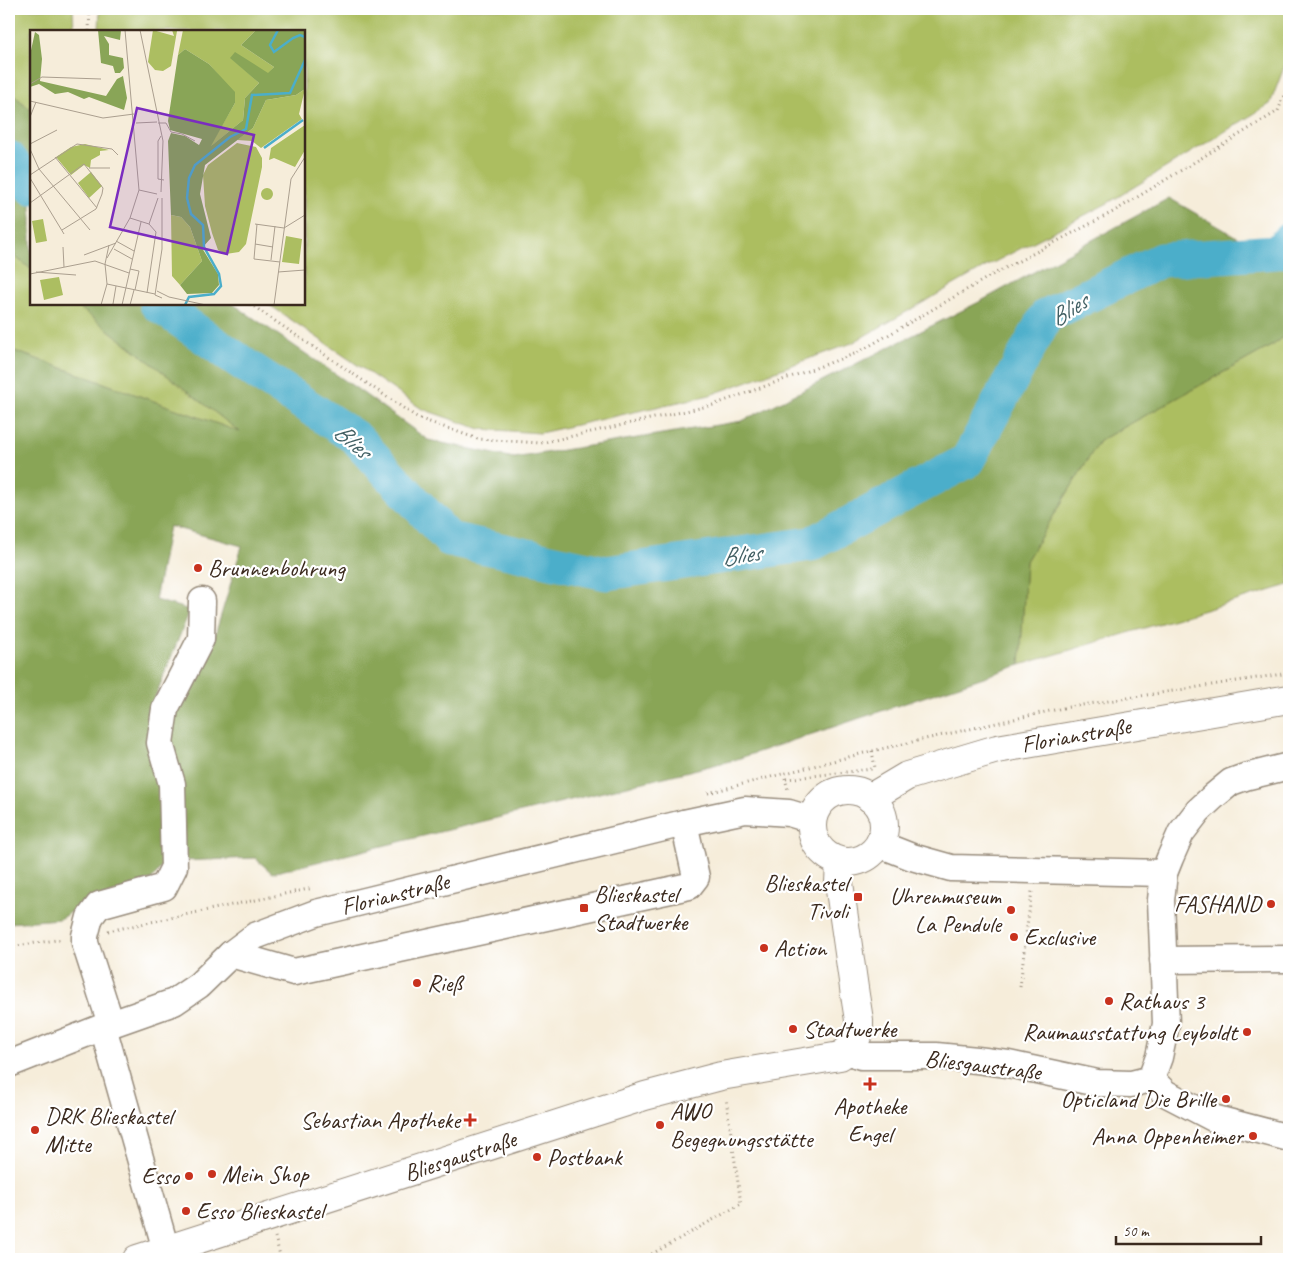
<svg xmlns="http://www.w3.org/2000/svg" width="1298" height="1268" font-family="Caveat,sans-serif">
	<rect width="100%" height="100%" fill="#fff"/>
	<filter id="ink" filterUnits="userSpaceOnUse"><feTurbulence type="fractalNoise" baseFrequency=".02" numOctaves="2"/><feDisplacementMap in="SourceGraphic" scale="10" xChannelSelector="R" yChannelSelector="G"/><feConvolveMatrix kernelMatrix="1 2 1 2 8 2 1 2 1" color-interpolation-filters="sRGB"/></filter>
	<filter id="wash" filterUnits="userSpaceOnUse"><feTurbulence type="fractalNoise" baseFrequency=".0096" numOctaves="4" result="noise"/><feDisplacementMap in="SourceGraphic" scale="20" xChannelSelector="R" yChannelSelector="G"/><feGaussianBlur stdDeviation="1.12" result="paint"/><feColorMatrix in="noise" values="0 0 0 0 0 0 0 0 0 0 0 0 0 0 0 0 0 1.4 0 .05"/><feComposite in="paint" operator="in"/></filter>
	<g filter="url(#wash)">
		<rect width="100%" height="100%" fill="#f6edda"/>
		<!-- green -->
		<g fill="#acbe61" stroke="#747440">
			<polygon points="9,9 73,9 74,31 31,31 31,110 9,91"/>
			<polygon points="100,9 1289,9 1289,50 1288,57 1270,104 1108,203 987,266 852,343 710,395 540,433 480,429 422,409 268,304 304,304 304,31 99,31"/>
			<polygon points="9,252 31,269 31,304 75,304 242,433 9,349"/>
			<polygon points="1289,333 1289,585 1020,665 1026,561 1099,441 1273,345"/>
		</g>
		<!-- forest -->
		<g fill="#89a557" stroke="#62683a">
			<polygon points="9,91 31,110 31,269 9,252"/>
			<polygon points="1169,198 1289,267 1289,333 1273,345 1099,441 1026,561 1020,665 734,760 272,873 255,858 181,861 171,735 176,707 212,645 242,546 169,526 155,600 190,610 154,700 151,739 166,785 166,861 152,879 89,902 59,919 9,923 9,349 240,432 75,304 233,304 356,388 428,440 514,458 742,421 981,301"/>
		</g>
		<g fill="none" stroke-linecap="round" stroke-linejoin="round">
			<!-- river -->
			<g stroke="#4baeca" stroke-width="35">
				<polyline points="9,158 31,187"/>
				<polyline points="157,304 248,367 356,438 449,539 606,573 811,544 967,461 1046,316 1161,260 1277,252 1289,240"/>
			</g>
		</g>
	</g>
	<g filter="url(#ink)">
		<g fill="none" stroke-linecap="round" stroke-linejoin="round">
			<defs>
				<g id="minor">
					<polyline points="879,844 912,857 951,868 1164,873"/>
					<polyline points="231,954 294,972 689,886 696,877 684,823"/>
					<polyline points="1163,960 1289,959"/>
					<polyline points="111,1024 85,943 85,936 90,917 99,905 164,887 174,867 172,784 160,743 165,709 201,639 202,601"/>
					<polyline points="103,1027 166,1250"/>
					<polyline points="847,1051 861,1056 936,1056 977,1060 1008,1064 1097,1083 1131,1084 1151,1079"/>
					<polyline points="9,1064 103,1027 174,1002 199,985 231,954 255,936 316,913 684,823 745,810 789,813 812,820"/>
					<polyline points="1151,1079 1159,1057 1166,1024 1161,900 1164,873 1170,858 1181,833 1198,811 1214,796 1231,782 1245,777 1289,766"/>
					<polyline points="1151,1079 1165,1093 1213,1118 1289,1138"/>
				</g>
				<g id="major">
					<circle cx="848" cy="826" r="36"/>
					<polyline points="870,798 907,776 997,749 1289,699"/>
					<polyline points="137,1259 645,1096 721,1076 840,1056 847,1051 854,1043 859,1032 859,1020 855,995 839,883 840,862"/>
				</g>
			</defs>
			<!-- minor casing -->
			<use href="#minor" stroke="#988c7c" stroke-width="29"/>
			<!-- major casing -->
			<use href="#major" stroke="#988c7c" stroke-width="30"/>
			<!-- path -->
			<g stroke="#988c7c" stroke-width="3" stroke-dasharray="1 4" stroke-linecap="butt">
				<polyline points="89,31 90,9"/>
				<polyline points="250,304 418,418 478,439 541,443 713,405 857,353 992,275 1113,212 1278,111 1289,82"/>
				<polyline points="872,751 875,768"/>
				<polyline points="785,778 788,790"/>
				<polyline points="786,779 872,769"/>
				<polyline points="708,793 872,751 1063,708 1289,673"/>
				<polyline points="108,931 313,888"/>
				<polyline points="9,947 63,939"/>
				<polyline points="1020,987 1027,926 1032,891"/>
				<polyline points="275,1237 281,1259"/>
				<polyline points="643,1259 741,1204 726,1099"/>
			</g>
			<!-- minor -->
			<use href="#minor" stroke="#fff" stroke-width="26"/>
			<!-- major -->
			<use href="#major" stroke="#fff" stroke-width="28"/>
		</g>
	</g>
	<!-- markers -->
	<g fill="#c8321e" stroke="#fff" stroke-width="2">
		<circle cx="198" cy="568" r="5"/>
		<rect x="853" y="892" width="10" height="10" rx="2.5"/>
		<circle cx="1271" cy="904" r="5"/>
		<rect x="579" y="903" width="10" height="10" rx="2.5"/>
		<circle cx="1011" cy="910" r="5"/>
		<circle cx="1014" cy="937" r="5"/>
		<circle cx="764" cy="948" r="5"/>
		<circle cx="417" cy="983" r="5"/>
		<circle cx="1109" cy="1001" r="5"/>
		<circle cx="793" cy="1029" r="5"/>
		<circle cx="1247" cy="1032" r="5"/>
		<path d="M867.5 1076.5h5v5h5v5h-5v5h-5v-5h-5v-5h5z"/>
		<circle cx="1226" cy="1099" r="5"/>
		<path d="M467.5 1112.5h5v5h5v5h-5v5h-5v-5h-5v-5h5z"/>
		<circle cx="660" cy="1125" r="5"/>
		<circle cx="35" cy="1130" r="5"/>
		<circle cx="1253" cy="1136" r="5"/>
		<circle cx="537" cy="1157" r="5"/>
		<circle cx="212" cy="1174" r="5"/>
		<circle cx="189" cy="1176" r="5"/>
		<circle cx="186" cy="1211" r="5"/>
	</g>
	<g text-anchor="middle" stroke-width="4.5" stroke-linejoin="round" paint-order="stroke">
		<!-- poi labels -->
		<g font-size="24" fill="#3b2a1e" stroke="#fff" text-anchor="start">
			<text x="208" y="576">Brunnenbohrung</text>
			<text x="848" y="891" text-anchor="end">Blieskastel<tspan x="848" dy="28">Tivoli</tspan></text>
			<text x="594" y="902">Blieskastel<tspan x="594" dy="28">Stadtwerke</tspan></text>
			<text x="1001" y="904" text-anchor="end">Uhrenmuseum<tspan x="1001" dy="28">La Pendule</tspan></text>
			<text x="1261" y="912" text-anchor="end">FASHAND</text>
			<text x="1024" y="945">Exclusive</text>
			<text x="774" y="956">Action</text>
			<text x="427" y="991">Rieß</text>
			<text x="1119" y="1009">Rathaus 3</text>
			<text x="803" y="1037">Stadtwerke</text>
			<text x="1237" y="1040" text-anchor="end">Raumausstattung Leyboldt</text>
			<text x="1216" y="1107" text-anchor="end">Opticland Die Brille</text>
			<text x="870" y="1114" text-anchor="middle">Apotheke<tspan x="870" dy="28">Engel</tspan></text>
			<text x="670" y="1119">AWO<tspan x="670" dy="28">Begegnungsstätte</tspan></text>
			<text x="45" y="1124">DRK Blieskastel<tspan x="45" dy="28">Mitte</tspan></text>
			<text x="460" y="1128" text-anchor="end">Sebastian Apotheke</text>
			<text x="1243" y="1144" text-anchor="end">Anna Oppenheimer</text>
			<text x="547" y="1165">Postbank</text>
			<text x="222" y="1182">Mein Shop</text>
			<text x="179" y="1184" text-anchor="end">Esso</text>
			<text x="196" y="1219">Esso Blieskastel</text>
		</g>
		<!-- street labels -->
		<g font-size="24" fill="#3b2a1e" stroke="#fff">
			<text transform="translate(1076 735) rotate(-10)" y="8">Florianstraße</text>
			<text transform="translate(395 894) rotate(-14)" y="8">Florianstraße</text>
			<text transform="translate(983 1065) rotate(7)" y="8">Bliesgaustraße</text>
			<text transform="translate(460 1156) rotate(-18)" y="8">Bliesgaustraße</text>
		</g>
		<!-- water labels -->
		<g font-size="25" font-style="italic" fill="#415f63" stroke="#fff">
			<text transform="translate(1068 309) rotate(-32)" y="9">Blies</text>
			<text transform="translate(353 440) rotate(41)" y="9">Blies</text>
			<text transform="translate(741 554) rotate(-8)" y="9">Blies</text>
		</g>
	</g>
	<!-- overview -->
	<g transform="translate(30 30)">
		<rect width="275" height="275" fill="#f6edda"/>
		<path d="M123,0L144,6L142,0L147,1L141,36L133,41L125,40L118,32ZM153,0H226L211,15L244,37L238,44L205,23L201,28L229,53L215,68L213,90L179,118L205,73L204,63L179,34L155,19L148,25ZM275,59L269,84L272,89L231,118L222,111L207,110L223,98L236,70L266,65ZM275,95V120L265,137L244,128L239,130L241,118ZM207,113L226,117L232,128V137L216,214L209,222L196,224L188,220L182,203L175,176L173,145L178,135ZM55,114L79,120L70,121V125L61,130L60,138L54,135L41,145L26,127L41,117ZM61,142L72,156L59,168L48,153ZM231 164a6 6 0 1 1 12 0a6 6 0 1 1-12 0ZM141,185L151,187L160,197L172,231L150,255L142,246ZM13,189L17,211L6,213L2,191ZM256,206L272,209L269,234L252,232ZM29,247L33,265L14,270L10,250Z" fill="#acbe61"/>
		<path d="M68,0H91L90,10L74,6L79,14V25L93,28L94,38L90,43H85L83,36L71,33ZM226,0H275V59L266,65L236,70L223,98L175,135L170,164L181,208L172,218L188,244L189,255L182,263L157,264L150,255L172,231L160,197L151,187L141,185L138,111L141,103L155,106L169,115L172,109L140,100L138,91L148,25L155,19L179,34L205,62V73L181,116L213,90L215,68L229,53L200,28L205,22L238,43L244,37L211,15ZM5,2L9,5L12,29L10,51L76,66L87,49L93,46L97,68L94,80L59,67L54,69L38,62L25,64L9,54L0,57V25Z" fill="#89a557"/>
		<path fill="none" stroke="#4baeca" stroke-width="2.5" d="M248,0L240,15L244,22L263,8L270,5L275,7M234,118L273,90M155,275L159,267L184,264L191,256L189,244L174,217L173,195L161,184L157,168L159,148L165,135L200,107L216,99L222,65L260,63L275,30"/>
		<path fill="none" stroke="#ab9f8f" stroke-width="1" d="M95,0L109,160L127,164M110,0L133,111L131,162M0,54L12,47L71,49M0,71L73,88L104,84M0,87L6,72M106,93L127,92M128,93H136L141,102L152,104L165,111M131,106L128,111V149L134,150M0,114L27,100M0,119L9,139L60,200M25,127L67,178M59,138H80M0,145L47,114L82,119L88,125M0,148L34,204M0,173L54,134L73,158L72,164L66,179L32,200M100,188L119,194L126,202L117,263M100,188L109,160M119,194L128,168M225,194L254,198L275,185M227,194L224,229L250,232M86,211L104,221M225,214L243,217M33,217L34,237M84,219L102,229M54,225L86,213M77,228L100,188M241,230L245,196M100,239L109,241L105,260M6,242L46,245M248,242L275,240M0,244L65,231L99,243M77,254L125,264M127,261L139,267L176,275M132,268L125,265L132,219V168M83,274L86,256M71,275L77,254L75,234L79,215M92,275L111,192M100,275L104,260M244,275L261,149L275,127"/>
		<path fill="#7b2cbf" fill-opacity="0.15" stroke="#7b2cbf" stroke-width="2.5" d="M107,78L224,105L197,224L80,197Z"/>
		<rect width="275" height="275" fill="none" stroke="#3b2a1e" stroke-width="2.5"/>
	</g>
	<!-- margin -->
	<rect width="1298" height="1268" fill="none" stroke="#fff" stroke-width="30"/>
	<!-- scale -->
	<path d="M1116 1236v8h145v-8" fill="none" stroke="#3b2a1e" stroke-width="2.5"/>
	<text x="1123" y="1236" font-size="15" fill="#3b2a1e" stroke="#ffffff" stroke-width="4" paint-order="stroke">50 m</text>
</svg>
